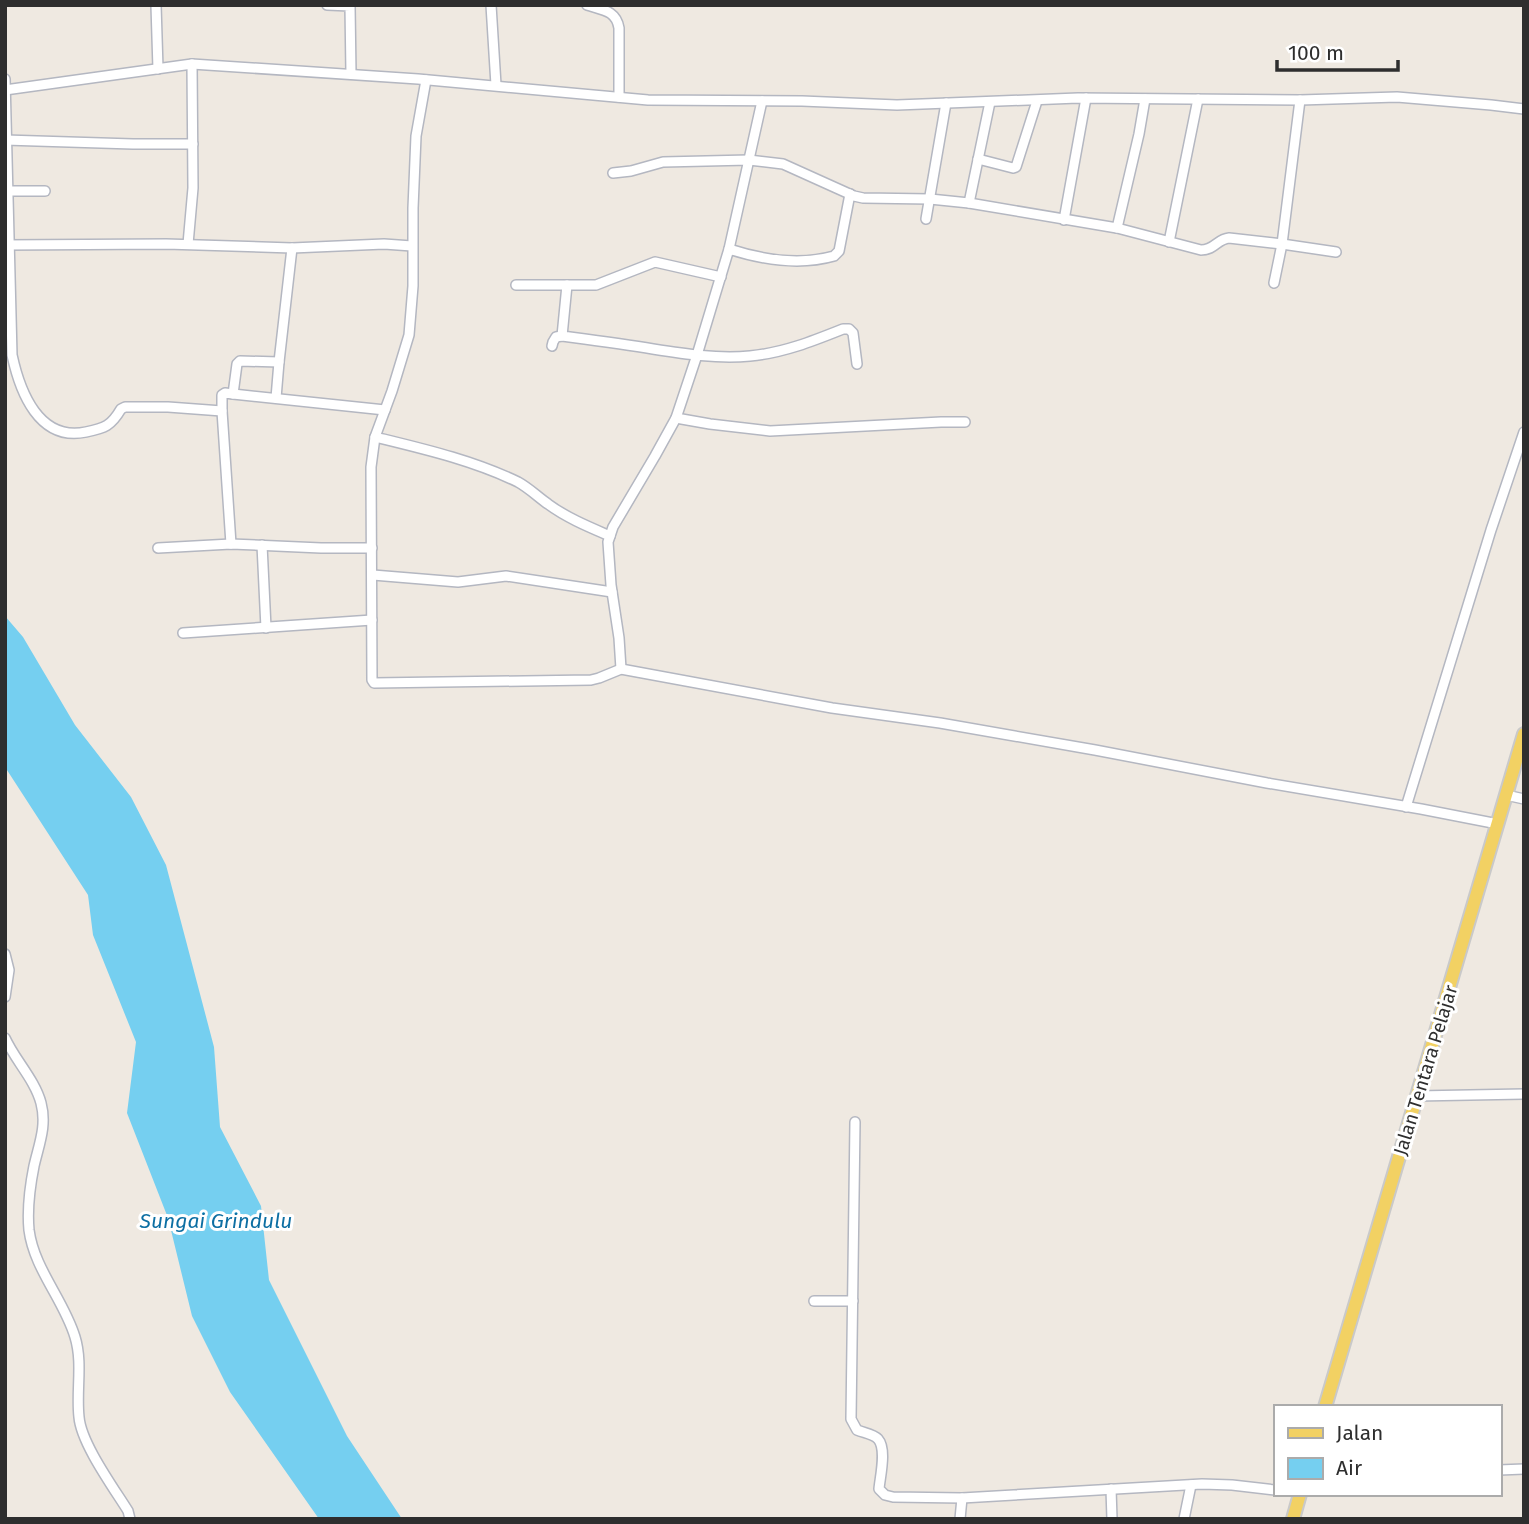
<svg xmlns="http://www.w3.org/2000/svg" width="1529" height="1524" font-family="'Fira Sans',sans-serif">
	<rect width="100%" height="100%" fill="#efe9e1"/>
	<!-- water -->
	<polygon fill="#75cff0" points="5,616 23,637 75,725 131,797 166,865 214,1047 220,1127 261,1206 269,1280 347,1436 402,1519 319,1519 230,1392 192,1316 168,1218 127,1113 136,1042 93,935 88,895 5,767"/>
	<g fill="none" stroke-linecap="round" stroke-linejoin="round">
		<defs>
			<g id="minor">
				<polyline points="156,5 158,69"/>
				<polyline points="327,5 350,6 351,74"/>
				<polyline points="491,5 496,85"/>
				<path d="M587,5C602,10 616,10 619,28V97"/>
				<path d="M5,79L12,355C20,392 39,442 86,432C105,428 111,426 121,409L125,407H168L222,411"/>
				<polyline points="426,80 416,136 413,208 413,286 409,335 392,391 375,437 371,467 372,680 374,683 591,680 599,678 621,669 832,708 940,723 1095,750 1267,783 1421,809 1498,824"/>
				<polyline points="5,90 192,64 418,79 648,100 802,101 897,105 1078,98 1300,100 1397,97 1491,105 1524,109"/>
				<polyline points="5,140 133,144 193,144"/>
				<polyline points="978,159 1013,168 1016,167 1037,101"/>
				<path d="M613,173L631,171L663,162L749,160L783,164L854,196L863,198L930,199L969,203L1117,228L1201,250C1215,250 1217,239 1229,238L1282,244L1336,252"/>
				<polyline points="5,191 45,191"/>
				<polyline points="969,203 990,102"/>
				<polyline points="926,219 946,103"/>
				<polyline points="1064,220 1086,98"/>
				<polyline points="1117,228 1139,134 1145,99"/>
				<polyline points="1169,242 1198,99"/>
				<polyline points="188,244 193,188 192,64"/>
				<polyline points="5,245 166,244 292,248 384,244 412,246"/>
				<path d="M729,249C763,260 799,266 834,256L839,251L850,194"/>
				<polyline points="1274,283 1282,244 1300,100"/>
				<polyline points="516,285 596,285 655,262 721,277"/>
				<path d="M567,285L562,336C592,340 623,344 653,349C685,354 717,359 750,356C783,353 813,341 843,329H849L853,333L857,364"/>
				<polyline points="552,346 553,342 556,337 562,336"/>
				<polyline points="233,394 237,364 240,361 279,362 292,248"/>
				<polyline points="276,398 279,362"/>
				<polyline points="676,418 710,424 770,431 941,422 965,422"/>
				<path d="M375,437C424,449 472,460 518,482C529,488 538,497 548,504C567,518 589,527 610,536"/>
				<polyline points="231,544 222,411 222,395 225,393 233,394 385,410"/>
				<polyline points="262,545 266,628"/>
				<polyline points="158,548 231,544 321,548 372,548"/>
				<polyline points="373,575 458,582 506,576 612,592"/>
				<polyline points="183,633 372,620"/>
				<polyline points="621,669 619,638 611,585 608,542 613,527 655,456 676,418 697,355 729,249 762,101"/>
				<polyline points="1506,795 1524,799"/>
				<polyline points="1406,807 1491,530 1524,432"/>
				<polyline points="5,954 9,970 5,997"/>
				<path d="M5,1038C15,1060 35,1080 41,1103C47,1126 39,1144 34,1166C30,1186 27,1209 29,1230C34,1269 64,1300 75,1337C83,1363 76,1391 79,1417C81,1443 113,1487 128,1511L130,1519"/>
				<polyline points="1416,1096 1524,1094"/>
				<path d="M855,1122L851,1419L857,1430C864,1433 873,1434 878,1439C887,1449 880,1477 879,1489L885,1495L893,1497L962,1498L1202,1484L1232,1485L1275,1490"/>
				<polyline points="814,1301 853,1301"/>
				<polyline points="1499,1470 1524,1469"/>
				<polyline points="1111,1489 1112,1519"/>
				<polyline points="960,1519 962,1498"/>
				<polyline points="1184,1519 1191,1485"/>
			</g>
			<g id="major">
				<polyline points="1325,1407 1524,734"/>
				<polyline points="1293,1519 1300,1494"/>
			</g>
		</defs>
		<!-- minor casing -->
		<use href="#minor" stroke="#b4b7c1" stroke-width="12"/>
		<!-- major casing -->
		<use href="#major" stroke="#c9c9c9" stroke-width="16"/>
		<!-- minor -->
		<use href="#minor" stroke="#fff" stroke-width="9"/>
		<!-- major -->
		<use href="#major" stroke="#f2d163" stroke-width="12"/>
	</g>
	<g text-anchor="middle" stroke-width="6" stroke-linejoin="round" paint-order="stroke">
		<!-- street labels -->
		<g font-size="19" fill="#2e2e2e" stroke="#fff">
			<text transform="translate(1425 1070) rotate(-73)" y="7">Jalan Tentara Pelajar</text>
		</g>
		<!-- water labels -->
		<g font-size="21" font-style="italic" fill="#0d6fa3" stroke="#fff">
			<text x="216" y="1228">Sungai Grindulu</text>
		</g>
	</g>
	<!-- border -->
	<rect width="1529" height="1524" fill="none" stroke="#2e2e2e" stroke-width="14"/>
	<!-- legend -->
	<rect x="1274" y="1405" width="228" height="91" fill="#ffffff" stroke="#ababab" stroke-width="2"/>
	<rect x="1288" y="1428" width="35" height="10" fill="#f2d163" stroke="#ababab" stroke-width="2"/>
	<text x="1336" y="1440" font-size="21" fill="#2e2e2e">Jalan</text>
	<rect x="1288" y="1458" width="35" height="21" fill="#75cff0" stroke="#ababab" stroke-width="2"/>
	<text x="1336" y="1475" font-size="21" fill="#2e2e2e">Air</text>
	<!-- scale -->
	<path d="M1277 60v10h121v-10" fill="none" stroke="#2e2e2e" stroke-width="3.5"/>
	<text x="1288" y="60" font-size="21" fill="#2e2e2e" stroke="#ffffff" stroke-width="5" paint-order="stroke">100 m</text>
</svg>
